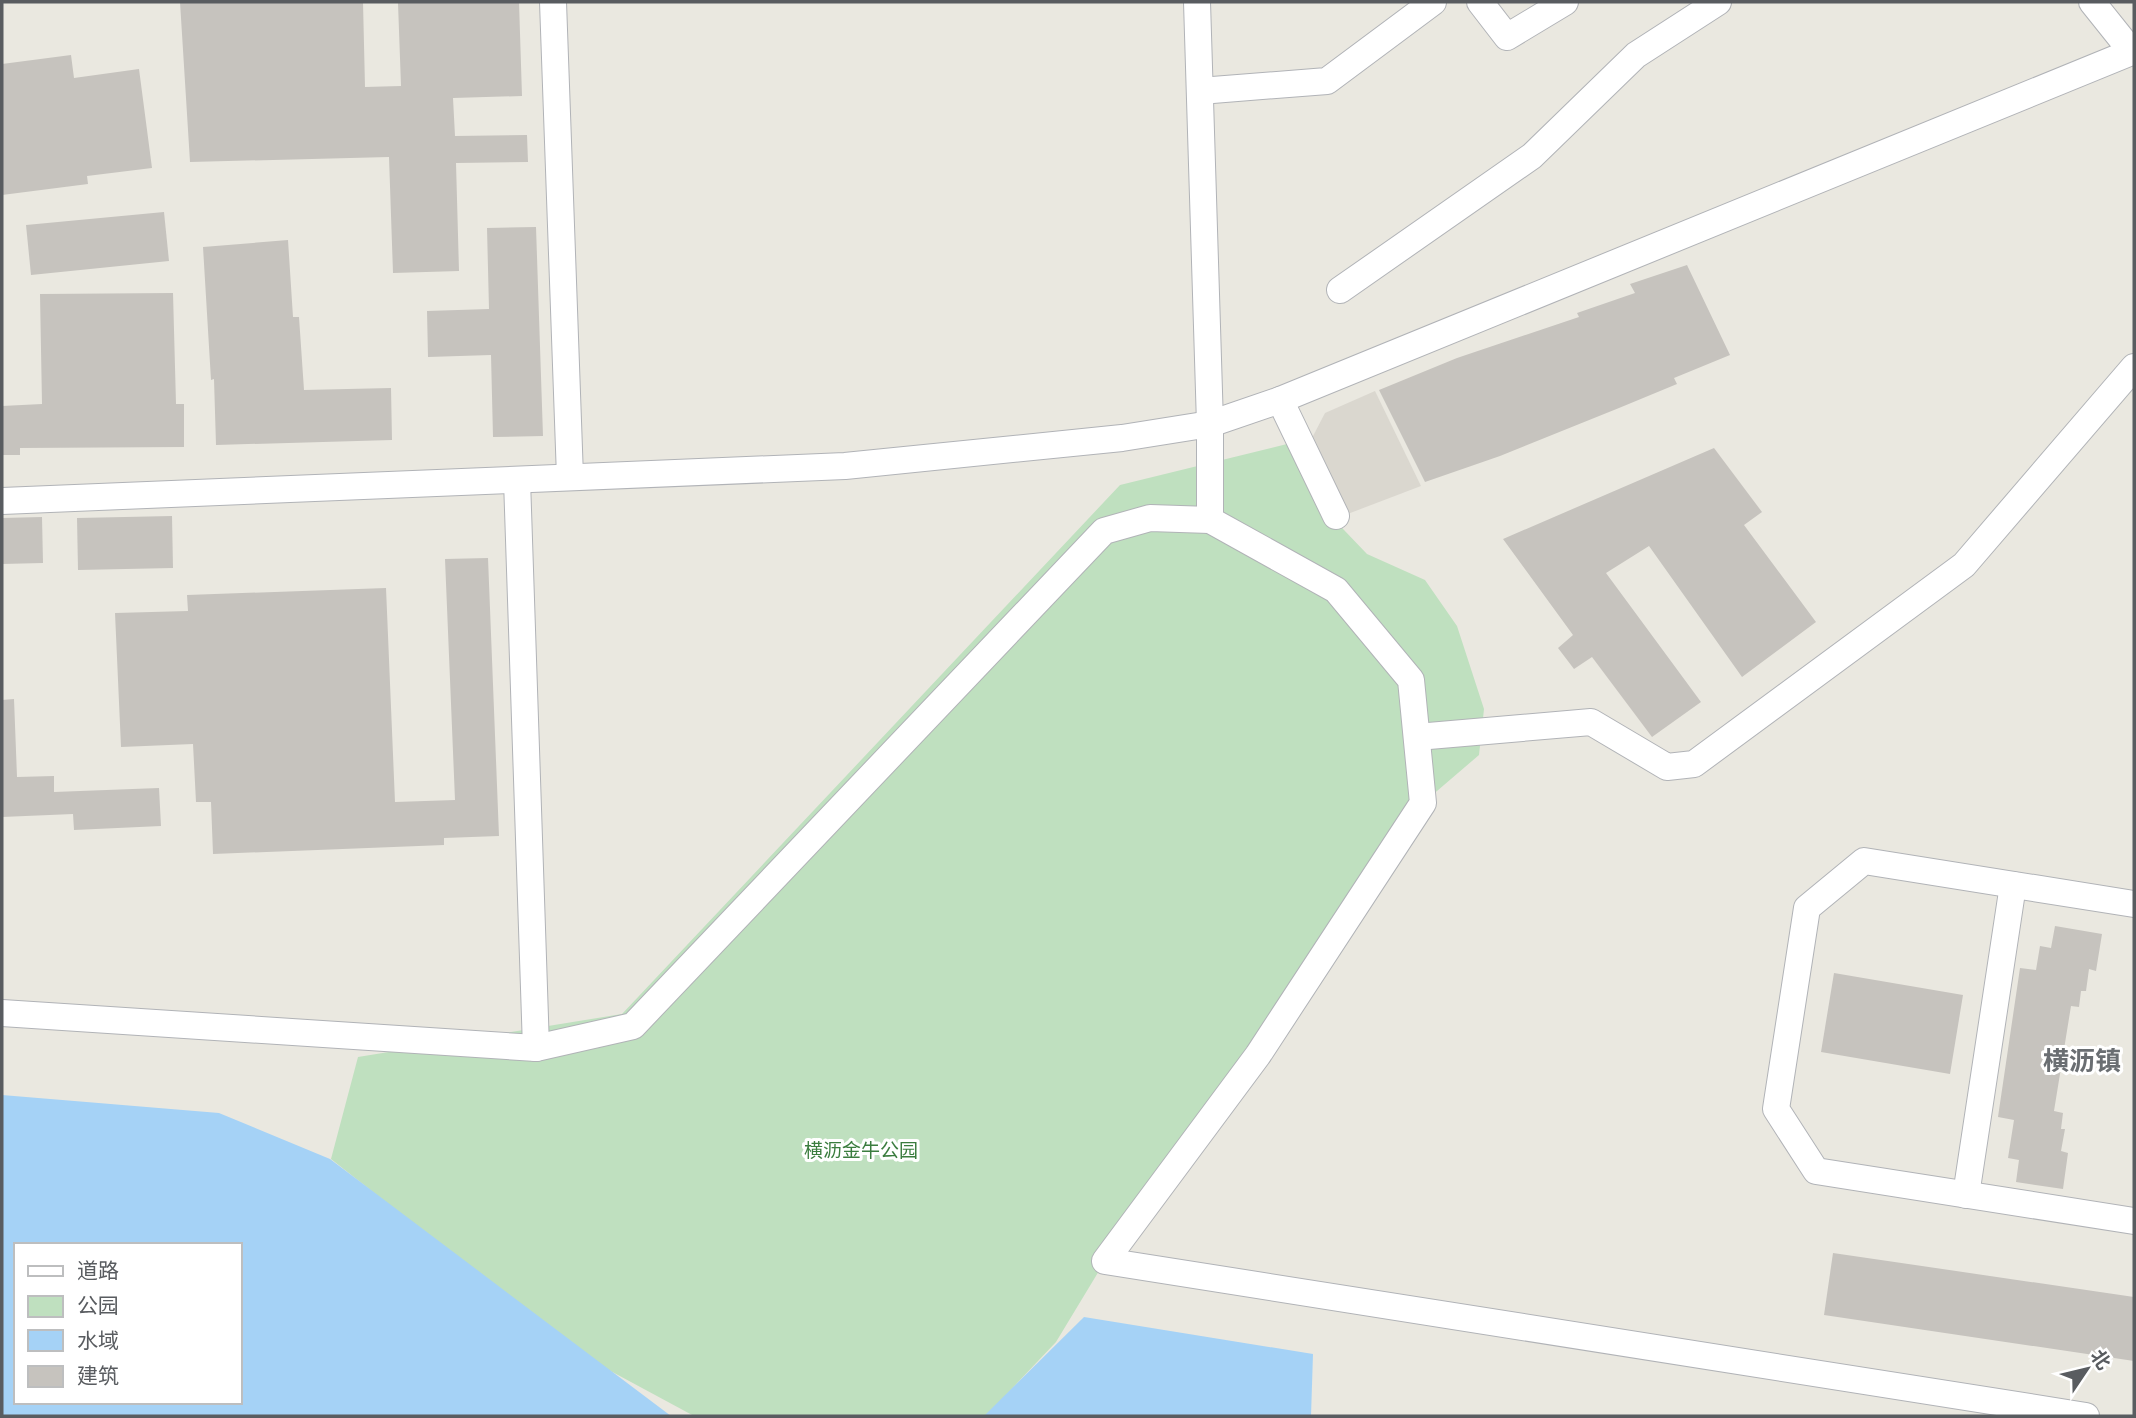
<svg xmlns="http://www.w3.org/2000/svg" width="2136" height="1418" font-family="Poppins,'Noto Sans SC',sans-serif">
	<rect width="100%" height="100%" fill="#eae8e0"/>
	<!-- education -->
	<polygon fill="#dad7cf" points="1375,391 1421,486 1345,515 1312,438 1325,413"/>
	<!-- green -->
	<polygon fill="#bfe0bf" points="1287,444 1322,507 1367,554 1425,580 1457,626 1484,709 1479,755 1423,803 1105,1261 1056,1342 986,1416 694,1416 579,1354 331,1159 358,1057 622,1014 1120,485"/>
	<!-- water -->
	<g fill="#a5d2f6" fill-rule="evenodd">
		<path d="M2,1095L219,1113L330,1159L671,1416H2ZM16,1245H240V1402H16Z"/>
		<polygon points="1084,1317 1313,1354 1311,1416 984,1416"/>
	</g>
	<!-- building -->
	<g fill="#c6c3be">
		<polygon points="180,2 363,2 365,87 401,86 398,3 519,2 522,96 453,98 455,136 527,135 528,162 456,163 459,271 393,273 389,157 190,162"/>
		<polygon points="71,55 74,78 139,69 152,168 87,176 88,184 2,195 2,64"/>
		<polygon points="164,212 169,261 31,275 26,225"/>
		<polygon points="536,227 543,436 493,437 491,355 428,357 427,311 489,309 487,228"/>
		<polygon points="288,240 293,317 299,317 304,390 391,388 392,440 216,445 214,379 211,380 203,247"/>
		<polygon points="1687,265 1730,355 1674,378 1677,384 1619,408 1500,456 1425,482 1379,390 1457,358 1579,317 1577,313 1635,293 1630,284"/>
		<polygon points="173,293 176,404 184,404 184,447 20,448 20,455 2,455 2,406 42,404 40,294"/>
		<polygon points="1714,448 1762,512 1744,525 1816,622 1742,677 1649,546 1606,573 1701,702 1652,737 1592,657 1574,669 1558,648 1573,635 1503,539"/>
		<polygon points="172,516 173,568 78,570 77,518"/>
		<polygon points="42,517 43,563 2,564 2,518"/>
		<polygon points="488,558 499,836 444,838 444,845 213,854 211,802 196,802 193,744 121,747 115,613 188,611 187,595 386,588 395,802 455,800 445,559"/>
		<polygon points="14,699 17,777 54,776 54,792 159,788 161,826 74,830 73,814 2,817 2,700"/>
		<polygon points="2055,926 2102,934 2096,971 2089,969 2086,991 2081,991 2079,1007 2071,1006 2054,1111 2063,1113 2061,1129 2065,1129 2061,1151 2068,1153 2063,1189 2016,1182 2019,1160 2008,1158 2014,1120 1998,1117 2020,968 2036,970 2040,946 2051,948"/>
		<polygon points="1834,973 1963,995 1950,1074 1821,1052"/>
		<polygon points="1833,1253 2134,1297 2134,1361 1824,1315"/>
	</g>
	<g fill="none" stroke-linecap="round" stroke-linejoin="round">
		<defs>
			<g id="minor">
				<polyline points="553,2 570,477"/>
				<polyline points="1197,2 1210,424 1210,520"/>
				<polyline points="1480,2 1507,37 1565,2"/>
				<polyline points="2092,2 2132,52"/>
				<polyline points="1200,91 1327,81 1433,2"/>
				<polyline points="1340,290 1532,156 1636,55 1718,2"/>
				<polyline points="1280,400 1336,516"/>
				<polyline points="517,480 536,1048"/>
				<polyline points="2,501 845,466 1122,438 1210,424 1280,400 2134,51"/>
				<polyline points="1417,737 1591,722 1667,767 1694,764 1964,565 2134,367"/>
				<polyline points="2134,904 1864,861 1807,908 1776,1109 1816,1171 2134,1221"/>
				<polyline points="2,1013 536,1048 633,1026 1104,531 1150,518 1210,520 1336,590 1411,680 1423,803 1258,1055 1105,1261 2086,1416"/>
				<polyline points="1966,1195 2013,885"/>
			</g>
		</defs>
		<!-- minor casing -->
		<use href="#minor" stroke="#b1b3b7" stroke-width="28"/>
		<!-- minor -->
		<use href="#minor" stroke="#fff" stroke-width="26"/>
	</g>
	<g text-anchor="middle" stroke-width="6" stroke-linejoin="round" paint-order="stroke">
		<!-- park labels -->
		<g font-size="19" fill="#3b7d3f" stroke="#fff">
			<text x="861" y="1157">横沥金牛公园</text>
		</g>
		<!-- district labels -->
		<g font-size="26" font-weight="bold" fill="#6a6e72" stroke="#fff">
			<text x="2082" y="1070">横沥镇</text>
		</g>
	</g>
	<!-- border -->
	<rect width="2136" height="1418" fill="none" stroke="#595c60" stroke-width="7"/>
	<!-- legend -->
	<rect x="14" y="1243" width="228" height="161" fill="#ffffff" stroke="#bdbebf" stroke-width="2"/>
	<rect x="28" y="1266" width="35" height="10" fill="#ffffff" stroke="#bdbebf" stroke-width="2"/>
	<text x="77" y="1278" font-size="21" fill="#595c60">道路</text>
	<rect x="28" y="1296" width="35" height="21" fill="#bfe0bf" stroke="#bdbebf" stroke-width="2"/>
	<text x="77" y="1313" font-size="21" fill="#595c60">公园</text>
	<rect x="28" y="1330" width="35" height="21" fill="#a5d2f6" stroke="#bdbebf" stroke-width="2"/>
	<text x="77" y="1348" font-size="21" fill="#595c60">水域</text>
	<rect x="28" y="1366" width="35" height="21" fill="#c6c3be" stroke="#bdbebf" stroke-width="2"/>
	<text x="77" y="1383" font-size="21" fill="#595c60">建筑</text>
	<!-- north arrow -->
	<g transform="translate(2087 1369) rotate(55)" stroke="#ffffff" stroke-width="5" paint-order="stroke">
	<path d="M0-5L12 26L0 18L-12 26Z" fill="#595c60"/>
	<text y="-10" font-size="19" font-weight="bold" text-anchor="middle" fill="#595c60">北</text>
	</g>
</svg>
